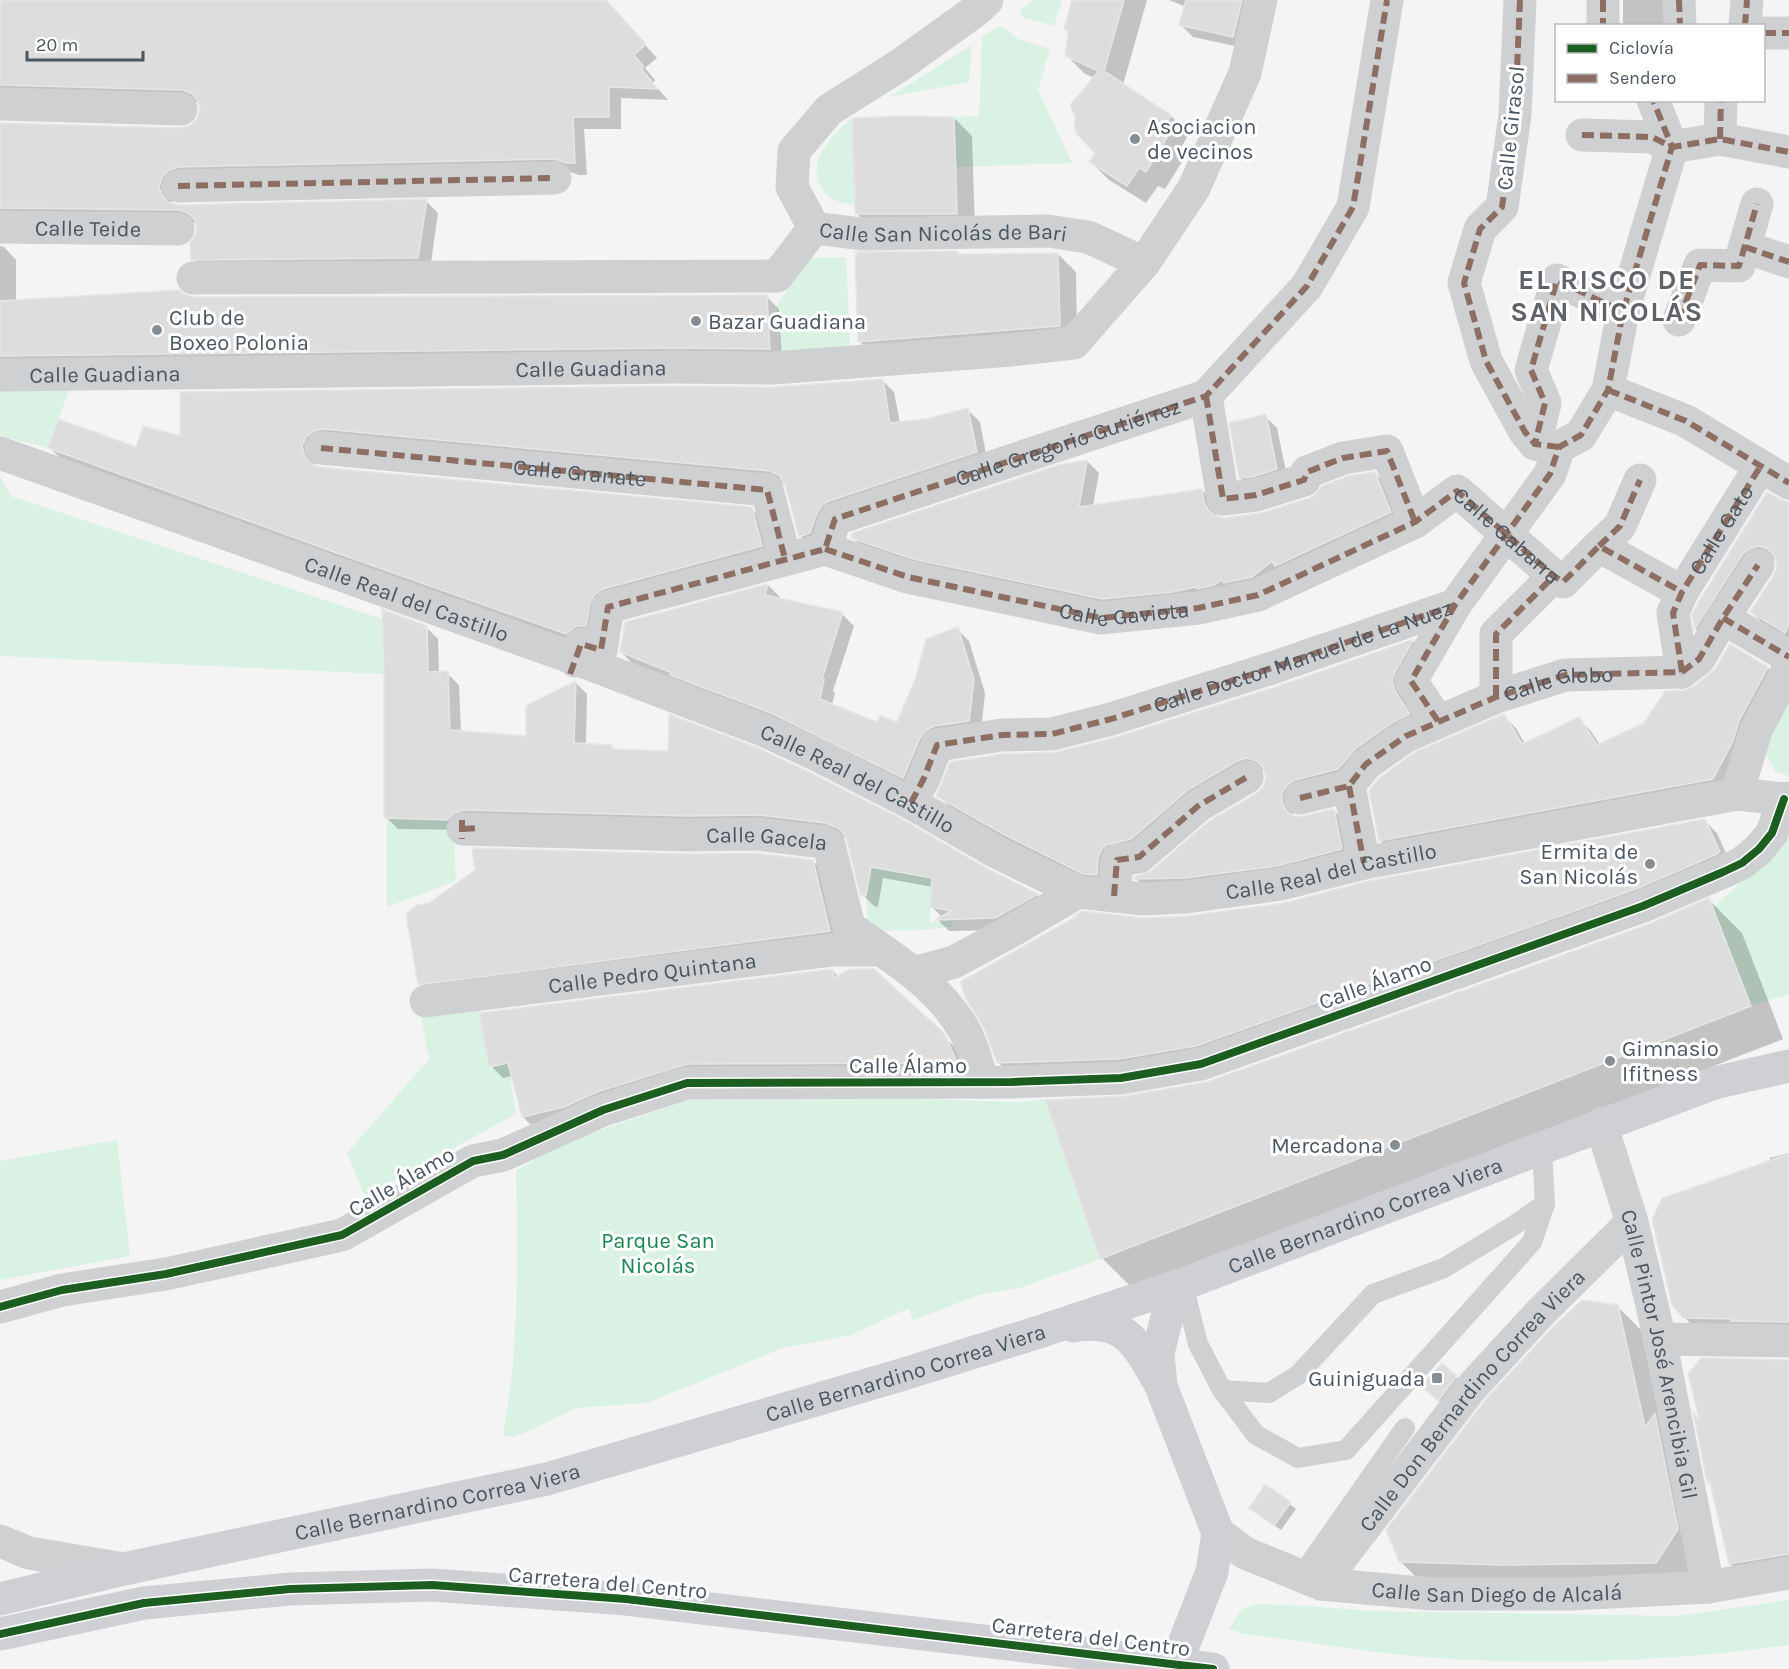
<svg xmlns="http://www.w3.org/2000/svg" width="1789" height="1669" font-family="Karla,sans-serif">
	<rect width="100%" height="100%" fill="#f4f4f4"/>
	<!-- green -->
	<g fill="#d9f2e3">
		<polygon points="1034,0 1062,0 1054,26 1022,17 1020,11"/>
		<polygon points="1002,26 1018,39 1050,49 1038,90 1072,163 957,167 954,117 979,116 982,36"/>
		<polygon points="972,45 969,82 889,97"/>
		<path d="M852,118L855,204C842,203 829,201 822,189C805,160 832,136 852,118Z"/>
		<polygon points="846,257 850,342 846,350 781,358 777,305 809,258"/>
		<polygon points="70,387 48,448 0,436 0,388"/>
		<polygon points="0,476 11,496 382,619 384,674 0,656"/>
		<polygon points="1789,687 1789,776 1776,772 1765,754"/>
		<polygon points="387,818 453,820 456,879 450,883 387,907"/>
		<polygon points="1789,837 1789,994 1751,1006 1713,908"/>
		<polygon points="871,868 932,878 930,923 953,920 953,926 925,930 868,931 866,896"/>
		<polygon points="479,1010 489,1067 508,1063 516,1114 365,1196 347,1153 429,1059 421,1017"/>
		<path d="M918,1099L1020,1102L1045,1099L1100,1259L1023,1287L979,1295L913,1320L909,1308L851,1335L783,1348L647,1403L576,1408L522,1434L513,1437L503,1436C506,1412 511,1388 513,1363C518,1299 517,1235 516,1171L559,1144L689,1100Z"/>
		<polygon points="117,1140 130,1256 0,1280 0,1161"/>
		<path d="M1789,1600V1645C1664,1662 1537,1667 1412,1656C1356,1651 1300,1640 1244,1634L1229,1629L1242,1609L1258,1604L1311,1606L1368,1611L1678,1616Z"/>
	</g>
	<!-- shadow -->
	<g fill="#0003">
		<polygon points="0,0 604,0 657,58 645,68 655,80 653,83 668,100 621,98 621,129 584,129 587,175 579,175 568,171 171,200 173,205 178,206 426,201 438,213 430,270 205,271 192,259 198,229 197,224 192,222 0,226 0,124 181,129 191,126 199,119 201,110 200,103 195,102 0,103"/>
		<polygon points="1074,0 1147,0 1123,85 1171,116 1189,134 1179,151 1185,157 1165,189 1158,186 1146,203 1109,180 1091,162 1097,153 1095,78 1085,74 1066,55"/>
		<polygon points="1169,0 1254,0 1244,48 1193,37 1181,25 1186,7"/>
		<polygon points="1623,0 1677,0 1672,26 1626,26 1623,23"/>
		<polygon points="954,118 972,136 975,231 875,232 857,214"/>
		<polygon points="0,246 4,247 16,260 16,302 193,298 766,296 779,309 782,361 0,374"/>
		<polygon points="958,253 961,256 1058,254 1076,272 1077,343 878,359 860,342"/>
		<polygon points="882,380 894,392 900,423 926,420 967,409 980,422 988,464 812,548 800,536 786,485 782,483 336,441 314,459 315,467 752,509 764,521 774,559 615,601 579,645 62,460 50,448 137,449 182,438"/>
		<polygon points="1265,416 1277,428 1288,481 1252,489 1240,478"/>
		<polygon points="1087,461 1099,473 1093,506 1202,490 1214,502 1217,518 1225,519 1262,514 1310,499 1375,473 1387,486 1402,524 1264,589 1115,610 864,549 852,537 1059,466"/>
		<polygon points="1767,493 1789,503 1789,640 1766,626 1751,612 1775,576 1778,567 1777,561 1775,560 1765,562 1709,642 1696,629 1694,616"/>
		<polygon points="768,585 780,597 779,599 842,614 854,626 833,691 835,693 832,705 878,724 898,724 957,629 969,641 985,693 981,733 915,789 633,664 621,652 626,623"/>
		<polygon points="426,627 438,639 439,673 447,673 459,685 461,732 527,738 576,683 587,694 586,745 611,746 616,751 987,870 1037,895 1049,906 1008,930 949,931 938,920 943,918 932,907 933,887 883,878 878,907 874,906 862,894 848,839 838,835 398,829 386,817"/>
		<polygon points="1413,641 1425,652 1404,694 1407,705 1421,726 1294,805 1293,817 1305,818 1334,811 1346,822 1353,861 1148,890 1136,879 1152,873 1257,794 1264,787 1267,777 1265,771 1259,770 1096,885 1018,847 950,807 938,795 1057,754 1116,739 1279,687"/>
		<polygon points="1768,668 1779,680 1724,791 1392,852 1380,840 1504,716 1516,728 1525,744 1578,718 1590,730 1600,745 1645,724 1685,692"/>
		<polygon points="1705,821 1717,833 1731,865 1209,1057 1010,1075 998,1062 1142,919 1187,917 1284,904"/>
		<polygon points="813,861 825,873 841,943 432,996 420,984"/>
		<polygon points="1709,900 1742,933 1783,1039 1135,1291 1102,1258 1124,1098 1208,1083 1650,925"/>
		<polygon points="832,970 839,977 943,1036 956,1048 968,1074 699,1076 535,1129 523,1117 513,1076 503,1078 491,1066"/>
		<polygon points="1789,1153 1789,1333 1697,1330 1684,1317 1770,1163 1770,1158"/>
		<polygon points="1617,1306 1641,1330 1661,1422 1700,1553 1680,1586 1424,1585 1400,1561"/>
		<polygon points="1789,1361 1789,1567 1742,1575 1730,1564 1712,1486 1708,1482 1696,1416 1701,1421"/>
		<polygon points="1456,1377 1461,1382 1444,1405 1428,1392"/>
		<polygon points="1266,1486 1296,1509 1281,1530 1251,1508"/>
	</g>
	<!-- building -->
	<g fill="#ddddde" stroke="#e5e6e7" stroke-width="1.5">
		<polygon points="0,0 606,0 646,44 634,55 643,66 642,70 658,89 609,87 609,117 573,117 575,163 566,163 555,159 178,167 169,170 162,177 159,187 162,195 168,202 178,205 427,199 418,258 191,260 190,243 194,238 197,229 195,220 188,213 179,210 0,208 0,123 180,128 189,126 197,119 200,109 198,101 191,93 182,90 0,85"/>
		<polygon points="1072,0 1124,0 1104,71 1171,115 1161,133 1167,138 1146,172 1139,168 1127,186 1089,162 1095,153 1077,134 1074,125 1076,118 1070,105 1099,71 1065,56 1068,32 1064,29"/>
		<polygon points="1186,0 1242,0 1233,37 1179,25"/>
		<polygon points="903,116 954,117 957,214 855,214 852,118"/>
		<polygon points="958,251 958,254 1058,253 1060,326 858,342 855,256 857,256 856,252"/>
		<polygon points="179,290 184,294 193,297 767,295 770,349 675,348 0,356 0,301"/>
		<polygon points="883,379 890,423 926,419 968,408 977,452 829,501 822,505 817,513 810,533 799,537 785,485 779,475 769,471 323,429 314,431 306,437 302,446 304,455 310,463 319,467 752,507 762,546 603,589 595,594 590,603 586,626 576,626 566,634 334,552 48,448 58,419 136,447 143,426 180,436 180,392 675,386 773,387"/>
		<polygon points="1266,414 1277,469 1252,477 1239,478 1229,423"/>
		<polygon points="1087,460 1079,507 1202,489 1204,502 1209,511 1216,516 1225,518 1261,513 1310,498 1316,494 1322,486 1348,476 1375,472 1391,512 1275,566 1272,561 1252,577 1224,583 1222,580 1214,585 1197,589 1195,587 1173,592 1102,599 913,559 851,538 852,533 1058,465"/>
		<polygon points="1767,492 1779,499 1789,502 1789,625 1785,633 1750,612 1774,575 1777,567 1774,556 1768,549 1759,546 1749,549 1742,555 1694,630 1692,615 1699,601"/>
		<polygon points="768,584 765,595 843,612 822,679 824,680 820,699 877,722 880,716 897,722 916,677 926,639 958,627 974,680 969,721 934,726 925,731 920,738 903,778 771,713 670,675 670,672 620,652 625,622"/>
		<polygon points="382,609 427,626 428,672 448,671 450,730 526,736 526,706 576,681 574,743 612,745 612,749 668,751 669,714 756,747 807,771 902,819 988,869 1038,894 995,918 935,920 951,911 930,907 932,878 871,867 866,896 860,895 847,841 844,834 838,828 825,823 759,815 688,816 464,810 454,813 447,820 384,818 384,674"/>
		<polygon points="1414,639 1395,672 1392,681 1395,691 1410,714 1395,721 1355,749 1338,769 1295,780 1288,784 1282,792 1282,803 1287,811 1294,816 1304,816 1334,809 1342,849 1277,866 1184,878 1134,879 1134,877 1151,871 1209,821 1257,793 1263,787 1266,777 1263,768 1257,761 1247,758 1237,761 1188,790 1131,839 1106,845 1101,850 1098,858 1097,875 1083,874 1005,835 936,796 950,762 1002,754 1056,752 1116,737 1278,686"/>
		<polygon points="1730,644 1768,667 1739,721 1733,741 1713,779 1379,841 1369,791 1379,778 1415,752 1504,714 1522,744 1579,717 1597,745 1644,723 1665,691 1685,690 1693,687 1715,669"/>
		<polygon points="1705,819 1720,852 1715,855 1636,889 1196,1046 1119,1059 997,1063 984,1028 966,999 960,982 1077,916 1074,916 1082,911 1145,918 1188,916 1284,903 1368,881"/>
		<polygon points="472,848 688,854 756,853 813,860 830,931 418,985 406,914 417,905 429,903 475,870"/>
		<polygon points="1709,898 1751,1006 1100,1259 1045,1100 1124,1096 1207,1082 1649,924"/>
		<polygon points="833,969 834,978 850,969 874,969 945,1034 957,1063 687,1064 597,1092 564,1107 522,1117 508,1063 489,1067 479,1013"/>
		<polygon points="1789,1154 1789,1322 1731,1321 1734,1319 1683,1318 1672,1305 1652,1219 1662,1198"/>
		<polygon points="1582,1300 1618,1305 1645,1427 1655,1414 1678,1529 1656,1563 1502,1565 1399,1562 1386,1530 1485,1400 1553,1327"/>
		<polygon points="1701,1358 1789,1360 1789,1554 1729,1564 1709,1479 1707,1483 1693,1412 1699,1419 1688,1374"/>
		<polygon points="1442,1363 1457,1376 1438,1401 1421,1386"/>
		<polygon points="1265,1484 1291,1502 1274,1526 1249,1508"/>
	</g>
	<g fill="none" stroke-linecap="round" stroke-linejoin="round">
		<!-- lane -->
		<g stroke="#ced0d2" stroke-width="20">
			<polyline points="1183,1284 1198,1344 1222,1390 1256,1435 1298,1458 1346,1450 1532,1242 1545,1204 1542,1148"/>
			<polyline points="1222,1390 1269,1393 1298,1375 1373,1294 1444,1268 1513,1226 1545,1204"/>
			<polyline points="1301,1576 1405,1428"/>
		</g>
		<!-- street -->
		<g stroke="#ced0d2" stroke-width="33">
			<path id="s1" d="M987,0L975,11L900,65L829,110L794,151L792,187L814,228L862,234L1048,231L1088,237L1144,263"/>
			<polyline points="1520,0 1515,115 1502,207 1480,229 1464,283 1486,361 1525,432 1535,444"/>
			<polyline points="1603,0 1603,26"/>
			<polyline points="1679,0 1680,26"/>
			<polyline points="1745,26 1747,0"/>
			<polyline points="1764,33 1789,33"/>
			<polyline points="0,104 181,109"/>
			<polyline points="1582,135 1652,137 1672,147 1720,139 1789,152"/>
			<polyline points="1720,139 1721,100"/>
			<polyline points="178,186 555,178"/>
			<path id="s2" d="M0,227L178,229"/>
			<polyline points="1745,247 1789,262"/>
			<polyline points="193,278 777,276 814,228"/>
			<polyline points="1679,320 1700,265 1739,266 1757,204"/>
			<path id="s3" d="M0,375L675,367L773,368L1011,350L1074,343L1144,263L1194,188L1245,73L1261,0"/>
			<polyline points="1608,390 1686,421 1789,483"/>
			<polyline points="1206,396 1223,499 1256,495 1304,480 1307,472 1343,458 1387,451 1415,522"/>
			<polyline points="1552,446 1535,444 1545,403 1531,370 1557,280 1623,312"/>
			<path id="s4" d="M321,448L767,490L785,559"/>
			<path id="s5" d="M0,453L576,659L763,730L815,754L911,803L996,852L1078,892L1144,899L1186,897L1281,884L1364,863L1737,794L1784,799L1789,798"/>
			<polyline points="1599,546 1620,526 1640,480"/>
			<path id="s6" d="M825,549L908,577L1101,618L1198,608L1258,595L1415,522L1457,491L1554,576L1563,582L1599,546L1682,592"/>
			<polyline points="1723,618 1789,657"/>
			<path id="s7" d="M575,661L581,644L601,650L608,607L825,549L835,519L1206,396L1307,286L1353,207L1387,0"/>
			<polyline points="1682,672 1673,613 1682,592 1760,467"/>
			<polyline points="1682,672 1699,659 1723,618 1758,565"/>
			<polyline points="1496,697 1496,634 1554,576"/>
			<polyline points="1438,721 1411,681 1455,605 1550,474 1559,447 1581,435 1608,390 1623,312 1672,147 1653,100"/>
			<polyline points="1349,786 1364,863"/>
			<polyline points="1737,794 1756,730 1789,668"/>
			<polyline points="1300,798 1349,786 1366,764 1406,736 1496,697 1565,675 1682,672"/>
			<path id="s8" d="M911,803L924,778L937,745L1002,735L1052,734L1111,719L1272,668L1455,605"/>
			<path id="s9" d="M463,829L688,835L757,834L823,842L829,845L849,927C891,957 938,984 964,1030C973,1045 977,1065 983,1082"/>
			<polyline points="1114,896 1117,860 1139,857 1198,806 1247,777"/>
			<polyline points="914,973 954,962 1015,929 1078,892"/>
			<path id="s10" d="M426,1001L833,950H881"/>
			<path id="s11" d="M1601,1124L1632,1222L1660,1339L1708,1587"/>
			<polyline points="0,1307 62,1290 166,1274 342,1235 473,1161 503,1155 603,1110 687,1083 1012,1082 1121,1078 1201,1064 1643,906 1723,872 1742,863 1759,849 1772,833 1784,799"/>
			<polyline points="1660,1339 1789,1341"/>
			<path id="s12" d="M1218,1533L1245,1553L1321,1584L1432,1594H1572L1708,1587L1789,1573"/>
			<polyline points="0,1541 29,1553 124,1569"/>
			<path id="s13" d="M1321,1584L1471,1388L1540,1313L1632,1222"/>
		</g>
		<!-- secondary -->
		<g stroke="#ced0d4" stroke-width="33">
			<path d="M1073,1326C1124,1317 1136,1342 1159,1382"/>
			<path id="s14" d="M0,1599L124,1569L547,1479L904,1374L1036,1333L1183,1284L1714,1083L1789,1066"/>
			<polyline points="0,1634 144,1603 290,1589 432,1585 626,1599 1101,1655"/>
			<polyline points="1171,1669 1176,1664 1212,1572 1218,1533 1161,1386 1158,1353 1167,1317 1183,1284"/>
		</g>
		<!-- secondary-bridge -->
		<polyline stroke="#ced0d4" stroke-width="33" points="1101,1655 1213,1669"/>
		<!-- quiet -->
		<g stroke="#8d6e63" stroke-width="6" stroke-dasharray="12 6" stroke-linecap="butt">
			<polyline points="1520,0 1515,115 1502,207 1480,229 1464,283 1486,361 1525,432 1535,444"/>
			<polyline points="1603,0 1603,26"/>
			<polyline points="1679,0 1680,26"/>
			<polyline points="1745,26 1747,0"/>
			<polyline points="1764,33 1789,33"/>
			<polyline points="1582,135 1652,137 1672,147 1720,139 1789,152"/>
			<polyline points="1720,139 1721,100"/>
			<polyline points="178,186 555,178"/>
			<polyline points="1745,247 1789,262"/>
			<polyline points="1679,320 1700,265 1739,266 1757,204"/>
			<polyline points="1608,390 1686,421 1789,483"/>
			<polyline points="1206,396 1223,499 1256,495 1304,480 1307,472 1343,458 1387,451 1415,522"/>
			<polyline points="1559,447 1535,444 1545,403 1531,370 1557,280 1623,312"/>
			<polyline points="321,448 767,490 785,559"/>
			<polyline points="1599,546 1620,526 1640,480"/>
			<polyline points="825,549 908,577 1101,618 1198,608 1258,595 1415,522 1457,491 1554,576 1563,582 1599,546 1682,592"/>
			<polyline points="1723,618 1789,657"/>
			<path id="s15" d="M1682,672L1673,613L1682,592L1760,467"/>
			<polyline points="1682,672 1699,659 1723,618 1758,565"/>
			<polyline points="570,674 581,644 601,650 608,607 825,549 835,519 1206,396 1307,286 1353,207 1387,0"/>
			<polyline points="1496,697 1496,634 1554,576"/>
			<polyline points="1438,721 1411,681 1455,605 1550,474 1559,447 1581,435 1608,390 1623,312 1672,147 1653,100"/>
			<polyline points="1349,786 1364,863"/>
			<path id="s16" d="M1300,798L1349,786L1366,764L1406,736L1496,697L1565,675L1682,672"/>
			<polyline points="911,803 924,778 937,745 1002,735 1052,734 1111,719 1272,668 1455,605"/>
			<polyline points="462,820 462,839"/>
			<polyline points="463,829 481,828"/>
			<polyline points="1114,896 1117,860 1139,857 1198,806 1247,777"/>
		</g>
		<defs>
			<g id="cycleway">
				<polyline points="0,1307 62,1290 166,1274 342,1235 473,1161 503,1155 603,1110 687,1083 1012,1082 1121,1078 1201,1064 1643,906 1723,872 1742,863 1759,849 1772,833 1784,799"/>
				<polyline points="0,1634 144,1603 290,1589 432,1585 626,1599 1213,1669"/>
			</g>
		</defs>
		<!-- cycleway casing -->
		<use href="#cycleway" stroke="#fff" stroke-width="11"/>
		<!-- cycleway -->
		<use href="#cycleway" stroke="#1b5e20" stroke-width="8"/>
	</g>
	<!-- markers -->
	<g fill="#868d94" stroke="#fff" stroke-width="2">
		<circle cx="1135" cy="139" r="6"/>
		<circle cx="696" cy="321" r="6"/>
		<circle cx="157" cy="330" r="6"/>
		<circle cx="1650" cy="864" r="6"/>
		<circle cx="1610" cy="1061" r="6"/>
		<circle cx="1395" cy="1145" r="6"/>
		<rect x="1431" y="1372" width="12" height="12" rx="3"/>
	</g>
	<g text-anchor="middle" stroke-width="6" stroke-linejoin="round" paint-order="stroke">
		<!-- poi labels -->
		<g font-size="22" fill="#4a5661" stroke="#fff" text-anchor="start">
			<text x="1147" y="134">Asociacion<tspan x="1147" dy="25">de vecinos</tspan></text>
			<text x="169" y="325">Club de<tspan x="169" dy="25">Boxeo Polonia</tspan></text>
			<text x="708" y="329">Bazar Guadiana</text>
			<text x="1638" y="859" text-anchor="end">Ermita de<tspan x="1638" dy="25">San Nicolás</tspan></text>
			<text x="1622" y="1056">Gimnasio<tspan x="1622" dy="25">Ifitness</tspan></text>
			<text x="1383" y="1153" text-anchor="end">Mercadona</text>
			<text x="1425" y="1386" text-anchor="end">Guiniguada</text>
		</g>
		<!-- street labels -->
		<g font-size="22" fill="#4a5661" stroke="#fff">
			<text transform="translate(1510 128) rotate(-84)" y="8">Calle Girasol</text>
			<text dy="8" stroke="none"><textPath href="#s2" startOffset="88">Calle Teide</textPath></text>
			<text dy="8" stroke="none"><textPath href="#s1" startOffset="459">Calle San Nicolás de Bari</textPath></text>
			<text dy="8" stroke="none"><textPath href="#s3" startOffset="591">Calle Guadiana</textPath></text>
			<text dy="8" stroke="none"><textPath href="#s3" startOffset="105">Calle Guadiana</textPath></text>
			<text dy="8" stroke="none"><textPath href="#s7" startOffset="584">Calle Gregorio Gutiérrez</textPath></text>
			<text dy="8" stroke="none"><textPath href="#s4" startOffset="260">Calle Granate</textPath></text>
			<text dy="8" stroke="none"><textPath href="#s15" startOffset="156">Calle Gato</textPath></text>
			<text dy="8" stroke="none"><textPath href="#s6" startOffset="736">Calle Gabarra</textPath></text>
			<text dy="8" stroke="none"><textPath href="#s5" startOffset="432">Calle Real del Castillo</textPath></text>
			<text dy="8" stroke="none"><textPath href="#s6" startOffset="308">Calle Gaviota</textPath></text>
			<text dy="8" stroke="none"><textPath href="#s8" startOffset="442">Calle Doctor Manuel de La Nuez</textPath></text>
			<text dy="8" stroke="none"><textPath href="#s16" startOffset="290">Calle Globo</textPath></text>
			<text dy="8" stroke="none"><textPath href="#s5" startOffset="918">Calle Real del Castillo</textPath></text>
			<text dy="8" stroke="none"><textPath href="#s9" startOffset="304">Calle Gacela</textPath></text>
			<text dy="8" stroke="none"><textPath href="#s5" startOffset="1422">Calle Real del Castillo</textPath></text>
			<text dy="8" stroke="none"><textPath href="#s10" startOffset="228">Calle Pedro Quintana</textPath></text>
			<text transform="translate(1375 982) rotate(-20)" y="8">Calle Álamo</text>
			<text x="908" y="1073">Calle Álamo</text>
			<text transform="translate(401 1181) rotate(-30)" y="8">Calle Álamo</text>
			<text dy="8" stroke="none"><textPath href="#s14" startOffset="1420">Calle Bernardino Correa Viera</textPath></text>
			<text dy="8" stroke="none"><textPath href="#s11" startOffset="238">Calle Pintor José Arencibia Gil</textPath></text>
			<text dy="8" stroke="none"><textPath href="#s14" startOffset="934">Calle Bernardino Correa Viera</textPath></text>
			<text dy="8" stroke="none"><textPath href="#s13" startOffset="238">Calle Don Bernardino Correa Viera</textPath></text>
			<text dy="8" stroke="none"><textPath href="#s14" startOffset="448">Calle Bernardino Correa Viera</textPath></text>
			<text transform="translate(608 1582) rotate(5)" y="8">Carretera del Centro</text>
			<text dy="8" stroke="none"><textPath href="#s12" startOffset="292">Calle San Diego de Alcalá</textPath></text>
			<text transform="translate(1091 1636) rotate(7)" y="8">Carretera del Centro</text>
		</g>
		<!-- park labels -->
		<g font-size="22" fill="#17864f" stroke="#fff">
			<text x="658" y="1248">Parque San<tspan x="658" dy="25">Nicolás</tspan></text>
		</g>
		<!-- district labels -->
		<g font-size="28" font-weight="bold" letter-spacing="1.5" fill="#5f6368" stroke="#fff">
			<text x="1607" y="289">EL RISCO DE<tspan x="1607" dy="32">SAN NICOLÁS</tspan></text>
		</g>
	</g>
	<!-- legend -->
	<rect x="1555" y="24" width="210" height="78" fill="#ffffff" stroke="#b7bbc0" stroke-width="1.5"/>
	<rect x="1567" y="44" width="30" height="9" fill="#1b5e20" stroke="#b7bbc0" stroke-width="1.5"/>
	<text x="1609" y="54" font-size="18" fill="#4a5661">Ciclovía</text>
	<rect x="1567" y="74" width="30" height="9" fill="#8d6e63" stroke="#b7bbc0" stroke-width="1.5"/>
	<text x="1609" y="84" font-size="18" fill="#4a5661">Sendero</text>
	<!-- scale -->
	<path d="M27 51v9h116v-9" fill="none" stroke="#4a5661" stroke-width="3"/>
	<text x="36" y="51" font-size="18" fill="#4a5661" stroke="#ffffff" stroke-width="4.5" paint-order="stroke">20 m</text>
</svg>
